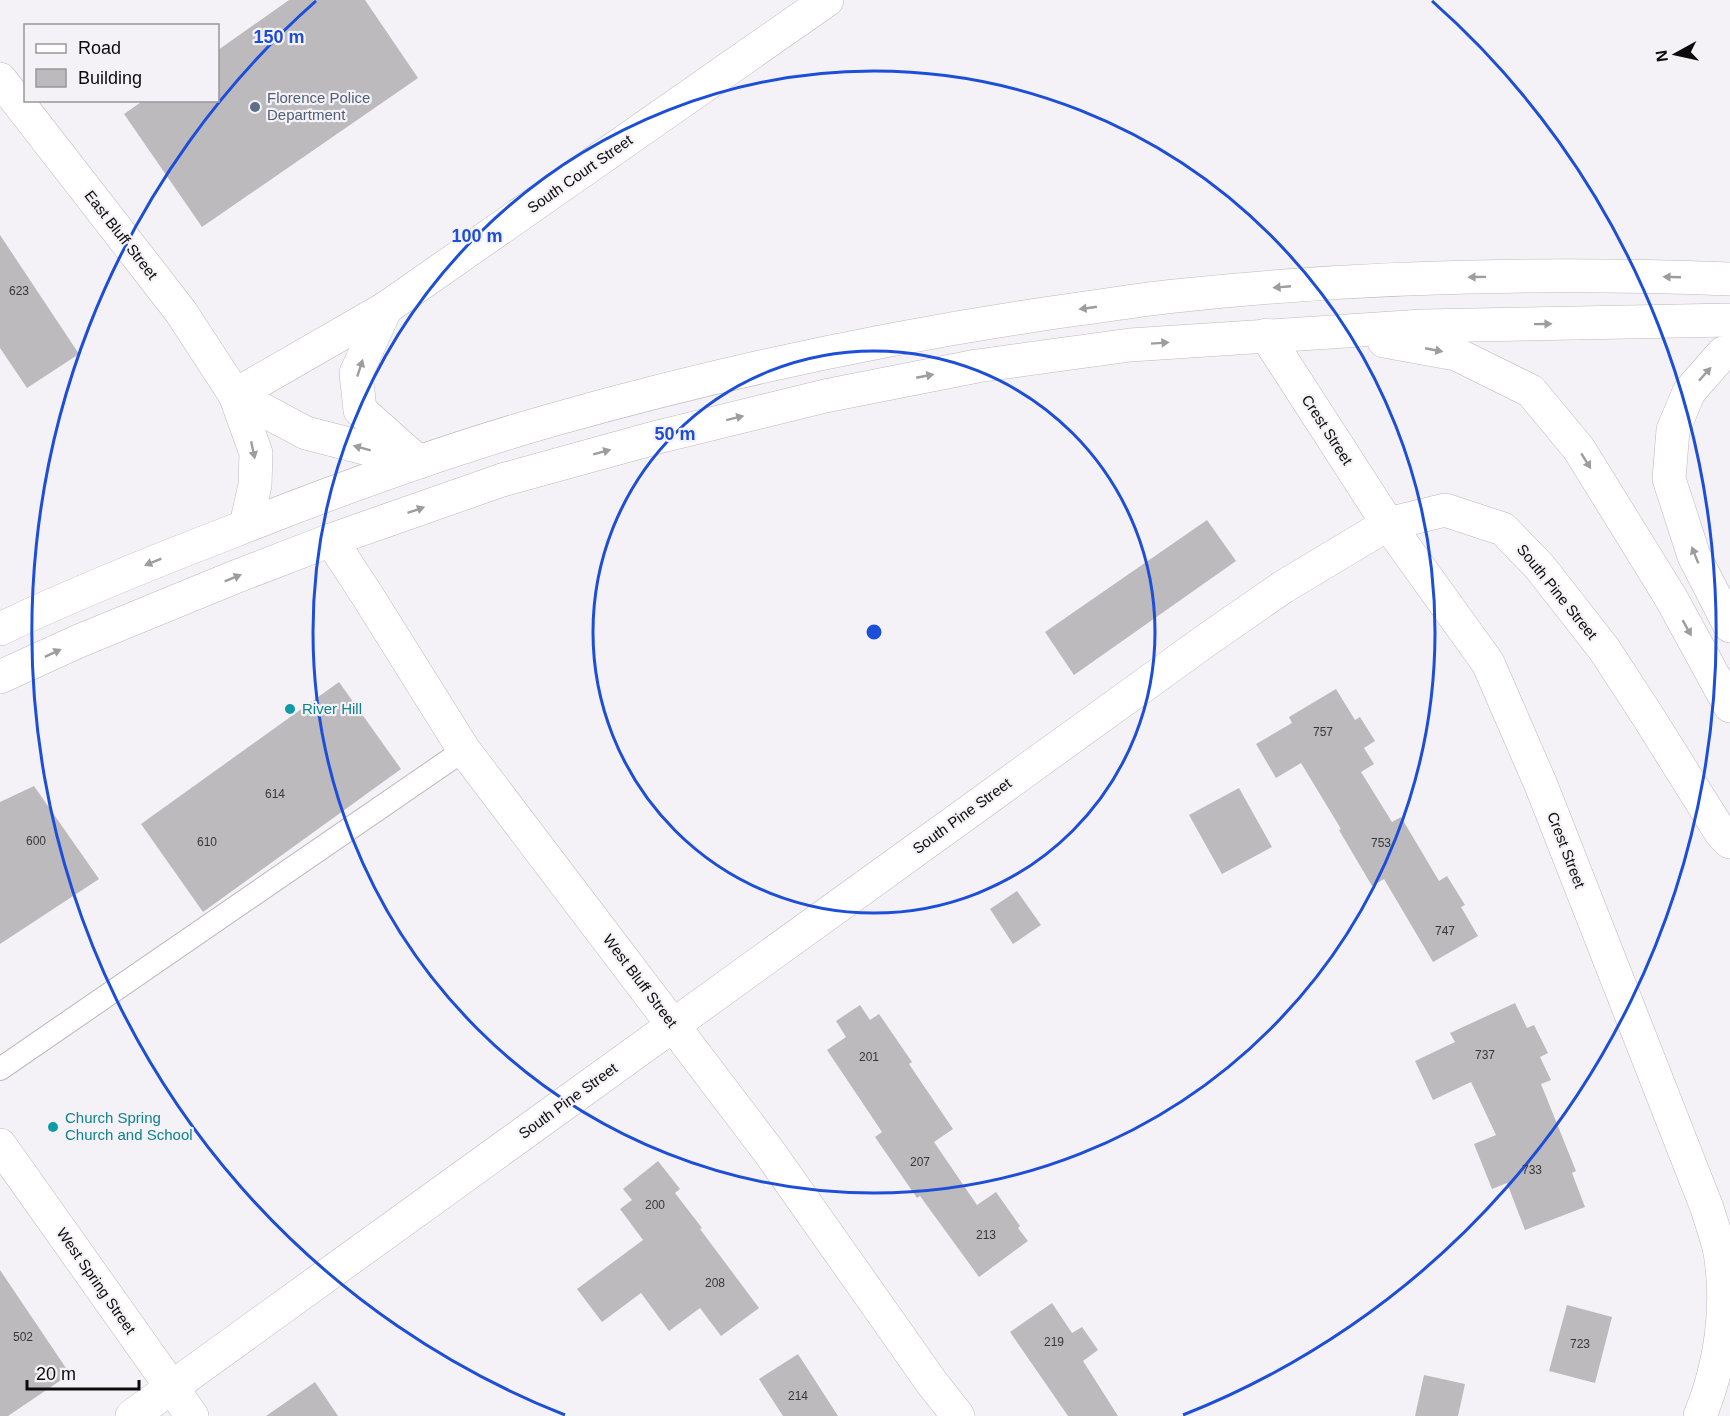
<svg xmlns="http://www.w3.org/2000/svg" width="1730" height="1416" font-family="Helvetica,sans-serif">
	<rect width="100%" height="100%" fill="#f5f2f7"/>
	<!-- building -->
	<g fill="#bdbabe">
		<polygon points="289,0 365,0 418,78 202,227 124,114 144,100 218,100 218,50"/>
		<polygon points="0,235 79,354 27,388 0,348"/>
		<polygon points="1207,520 1236,561 1074,675 1045,632"/>
		<polygon points="339,682 401,769 203,912 141,824"/>
		<polygon points="1336,689 1355,720 1360,717 1375,741 1364,748 1374,764 1361,772 1392,822 1401,817 1439,881 1447,876 1465,905 1461,907 1478,936 1433,962 1384,879 1372,886 1339,830 1341,829 1301,763 1276,778 1256,744 1292,723 1289,717"/>
		<polygon points="34,786 99,879 0,944 0,802"/>
		<polygon points="1239,788 1272,847 1222,874 1189,815"/>
		<polygon points="1017,891 1041,925 1013,944 990,909"/>
		<polygon points="1515,1003 1527,1028 1534,1025 1548,1053 1540,1057 1551,1080 1541,1084 1576,1171 1572,1173 1585,1207 1525,1230 1507,1183 1492,1189 1474,1144 1496,1135 1471,1082 1433,1100 1415,1061 1455,1042 1450,1033"/>
		<polygon points="860,1005 870,1020 879,1014 912,1062 909,1064 953,1129 934,1142 977,1205 996,1192 1020,1226 1018,1228 1028,1241 979,1277 920,1196 917,1198 875,1137 882,1132 827,1050 846,1037 836,1021"/>
		<polygon points="658,1161 680,1189 675,1193 702,1228 700,1229 759,1308 721,1336 700,1308 669,1331 641,1293 602,1322 577,1289 643,1240 620,1209 632,1200 623,1189"/>
		<polygon points="0,1270 70,1374 8,1416 0,1416"/>
		<polygon points="1052,1303 1072,1333 1082,1327 1098,1350 1083,1361 1118,1416 1068,1416 1010,1332"/>
		<polygon points="1567,1305 1612,1317 1595,1383 1549,1371"/>
		<polygon points="798,1354 838,1416 783,1416 759,1379"/>
		<polygon points="1424,1375 1465,1384 1458,1416 1415,1416"/>
		<polygon points="315,1382 338,1416 266,1416"/>
	</g>
	<g fill="none" stroke-linecap="round" stroke-linejoin="round">
		<defs>
			<polyline id="lane" points="0,1069 464,750"/>
			<g id="street">
				<polyline points="0,79 181,312 235,395"/>
				<path d="M1266,335L1388,524L1488,663L1541,785L1707,1208C1711,1222 1717,1237 1720,1252C1729,1307 1721,1365 1700,1416"/>
				<polyline points="331,540 367,595 464,750 770,1153 932,1383 958,1416"/>
				<polyline points="0,1145 192,1416"/>
			</g>
			<polyline id="secondary" points="132,1416 1208,639 1283,587 1388,524 1445,510 1503,529 1539,566 1604,649 1649,718 1721,833 1730,842"/>
			<polyline id="primary" points="235,395 386,308 827,0"/>
			<g id="highway">
				<polyline points="386,308 356,373 360,410 415,459"/>
				<polyline points="1384,341 1456,354 1531,391 1579,449 1671,598 1730,706"/>
				<polyline points="1730,351 1723,353 1689,392 1673,430 1669,479 1694,556 1730,626"/>
				<polyline points="235,395 306,433 419,462"/>
				<polyline points="235,395 256,453 255,485 246,525"/>
				<path d="M0,629C75,593 153,562 231,532C336,490 443,451 552,420C725,371 900,334 1078,309C1110,305 1143,299 1175,296C1359,276 1545,272 1730,279"/>
				<polyline points="0,677 79,641 235,577 331,540 502,480 658,437 825,396 977,366 1130,345 1423,326 1730,320"/>
			</g>
		</defs>
		<!-- lane casing -->
		<use href="#lane" stroke="#bcb9bd" stroke-width="24"/>
		<!-- street casing -->
		<use href="#street" stroke="#bcb9bd" stroke-width="34"/>
		<!-- secondary casing -->
		<use href="#secondary" stroke="#bcb9bd" stroke-width="34"/>
		<!-- primary casing -->
		<use href="#primary" stroke="#bcb9bd" stroke-width="34"/>
		<!-- highway casing -->
		<use href="#highway" stroke="#bcb9bd" stroke-width="34"/>
		<!-- lane -->
		<use href="#lane" stroke="#fff" stroke-width="22"/>
		<!-- street -->
		<use href="#street" stroke="#fff" stroke-width="33"/>
		<!-- secondary -->
		<use href="#secondary" stroke="#fff" stroke-width="33"/>
		<!-- primary -->
		<use href="#primary" stroke="#fff" stroke-width="33"/>
		<!-- highway -->
		<use href="#highway" stroke="#fff" stroke-width="33"/>
	</g>
	<!-- one-way arrows -->
	<defs><path id="oneway-solid" d="M-6-.8H1V-3.2L6.5 0L1 3.2V.8H-6Z" transform="scale(1.5)"/></defs>
	<g fill="#9e9d9e">
		<use href="#oneway-solid" transform="translate(1477 277) rotate(179)"/>
		<use href="#oneway-solid" transform="translate(1672 277) rotate(-178)"/>
		<use href="#oneway-solid" transform="translate(1282 287) rotate(175)"/>
		<use href="#oneway-solid" transform="translate(1088 308) rotate(172)"/>
		<use href="#oneway-solid" transform="translate(1543 324) rotate(-1)"/>
		<use href="#oneway-solid" transform="translate(1160 343) rotate(-4)"/>
		<use href="#oneway-solid" transform="translate(1434 350) rotate(11)"/>
		<use href="#oneway-solid" transform="translate(360 368) rotate(-72)"/>
		<use href="#oneway-solid" transform="translate(1705 374) rotate(-48)"/>
		<use href="#oneway-solid" transform="translate(925 376) rotate(-11)"/>
		<use href="#oneway-solid" transform="translate(735 418) rotate(-14)"/>
		<use href="#oneway-solid" transform="translate(362 448) rotate(-165)"/>
		<use href="#oneway-solid" transform="translate(253 450) rotate(78)"/>
		<use href="#oneway-solid" transform="translate(602 452) rotate(-15)"/>
		<use href="#oneway-solid" transform="translate(1586 461) rotate(58)"/>
		<use href="#oneway-solid" transform="translate(416 510) rotate(-19)"/>
		<use href="#oneway-solid" transform="translate(1695 555) rotate(-112)"/>
		<use href="#oneway-solid" transform="translate(153 562) rotate(158)"/>
		<use href="#oneway-solid" transform="translate(233 578) rotate(-22)"/>
		<use href="#oneway-solid" transform="translate(1687 628) rotate(61)"/>
		<use href="#oneway-solid" transform="translate(53 653) rotate(-25)"/>
	</g>
	<!-- distance rings -->
	<g fill="none" stroke="#1d4ed8" stroke-width="3">
		<circle cx="874" cy="632" r="281"/>
		<circle cx="874" cy="632" r="561"/>
		<path d="M565 1415A842 842 0 0 1 316 1M1432 1A842 842 0 0 1 1183 1415"/>
	</g>
	<!-- markers -->
	<circle fill="#5c6f8a" stroke="#f5f2f7" stroke-width="2" cx="255" cy="107" r="6"/>
	<g fill="#0f9aa8" stroke="#f5f2f7" stroke-width="2">
		<circle cx="290" cy="709" r="6"/>
		<circle cx="53" cy="1127" r="6"/>
	</g>
	<g text-anchor="middle" stroke-width="4.5" stroke-linejoin="round" paint-order="stroke">
		<!-- number labels -->
		<g font-size="12" fill="#383738">
			<text x="19" y="295">623</text>
			<text x="1323" y="736">757</text>
			<text x="275" y="798">614</text>
			<text x="36" y="845">600</text>
			<text x="207" y="846">610</text>
			<text x="1381" y="847">753</text>
			<text x="1445" y="935">747</text>
			<text x="1485" y="1059">737</text>
			<text x="869" y="1061">201</text>
			<text x="920" y="1166">207</text>
			<text x="1532" y="1174">733</text>
			<text x="655" y="1209">200</text>
			<text x="986" y="1239">213</text>
			<text x="715" y="1287">208</text>
			<text x="23" y="1341">502</text>
			<text x="1054" y="1346">219</text>
			<text x="1580" y="1348">723</text>
			<text x="798" y="1400">214</text>
		</g>
		<!-- service labels -->
		<g font-size="15" fill="#4e5e75" stroke="#f5f2f7" text-anchor="start">
			<text x="267" y="103">Florence Police<tspan x="267" dy="17">Department</tspan></text>
		</g>
		<!-- street labels -->
		<g font-size="15" fill="#0c0b0c" stroke="#f5f2f7">
			<text transform="translate(580 174) rotate(-35)" y="5">South Court Street</text>
			<text transform="translate(121 235) rotate(52)" y="5">East Bluff Street</text>
			<text transform="translate(1327 430) rotate(57)" y="5">Crest Street</text>
			<text transform="translate(1557 592) rotate(51)" y="5">South Pine Street</text>
			<text transform="translate(962 816) rotate(-36)" y="5">South Pine Street</text>
			<text transform="translate(1566 850) rotate(69)" y="5">Crest Street</text>
			<text transform="translate(640 981) rotate(53)" y="5">West Bluff Street</text>
			<text transform="translate(568 1101) rotate(-36)" y="5">South Pine Street</text>
			<text transform="translate(96 1281) rotate(55)" y="5">West Spring Street</text>
		</g>
		<!-- culture labels -->
		<g font-size="15" fill="#0d838f" stroke="#f5f2f7" text-anchor="start">
			<text x="302" y="714">River Hill</text>
			<text x="65" y="1123">Church Spring<tspan x="65" dy="17">Church and School</tspan></text>
		</g>
	</g>
	<circle cx="874" cy="632" r="9" fill="#1d4ed8" stroke="#f5f2f7" stroke-width="3"/>
	<g font-size="18" text-anchor="middle" font-weight="bold" fill="#1d4ed8" stroke="#f5f2f7" stroke-width="4.5" stroke-linejoin="round" paint-order="stroke">
		<text x="279" y="43">150 m</text>
		<text x="477" y="242">100 m</text>
		<text x="675" y="440">50 m</text>
	</g>
	<!-- legend -->
	<rect x="24" y="24" width="195" height="78" fill="#f5f2f7" stroke="#989699" stroke-width="1.5"/>
	<rect x="36" y="44" width="30" height="9" fill="#ffffff" stroke="#989699" stroke-width="1.5"/>
	<text x="78" y="54" font-size="18" fill="#0c0b0c">Road</text>
	<rect x="36" y="69" width="30" height="18" fill="#bdbabe" stroke="#989699" stroke-width="1.5"/>
	<text x="78" y="84" font-size="18" fill="#0c0b0c">Building</text>
	<!-- north arrow -->
	<g transform="translate(1676 54) rotate(262)" stroke="#f5f2f7" stroke-width="4.5" paint-order="stroke">
	<path d="M0-4.5L10 22L0 15L-10 22Z" fill="#0c0b0c"/>
	<text y="-9" font-size="16" font-weight="bold" text-anchor="middle" fill="#0c0b0c">N</text>
	</g>
	<!-- scale -->
	<path d="M27 1380v9h112v-9" fill="none" stroke="#0c0b0c" stroke-width="3"/>
	<text x="36" y="1380" font-size="18" fill="#0c0b0c" stroke="#f5f2f7" stroke-width="4.5" paint-order="stroke">20 m</text>
</svg>
